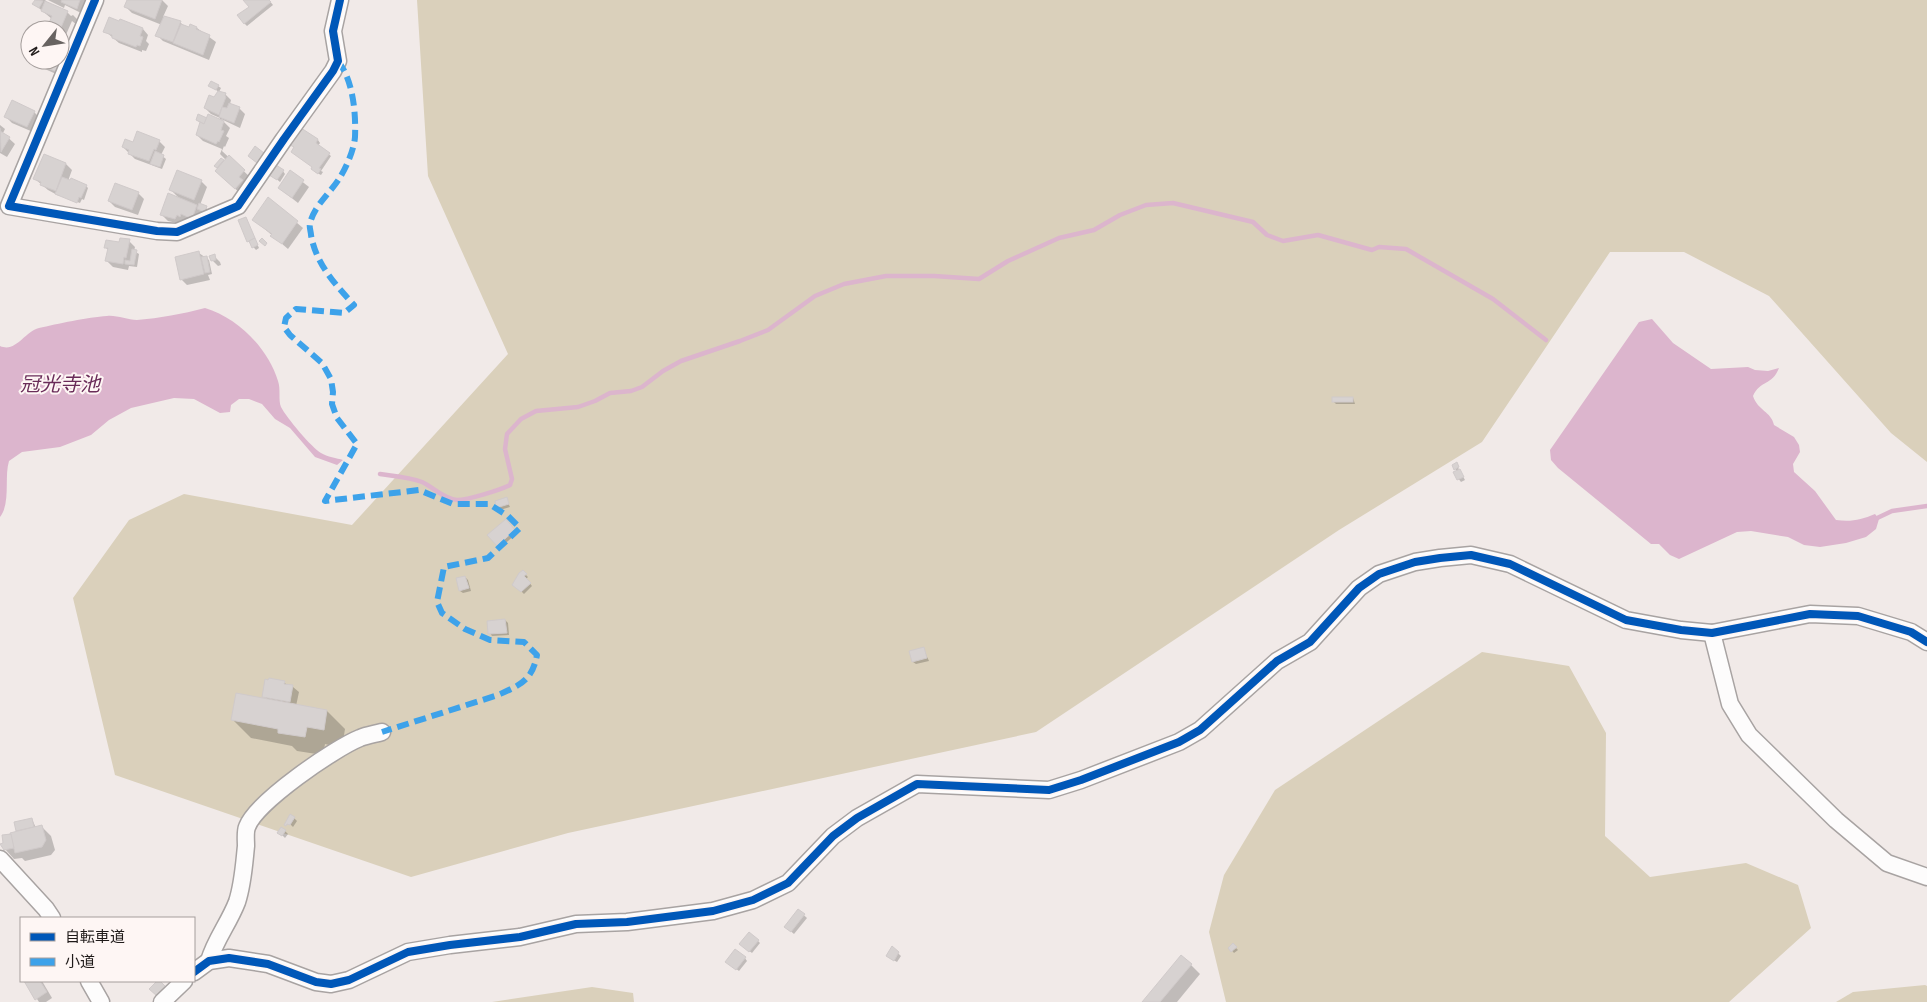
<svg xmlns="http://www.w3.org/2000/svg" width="1927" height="1002" font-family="'Sofia Sans Condensed','Noto Sans JP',sans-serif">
	<rect width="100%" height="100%" fill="#f1eae8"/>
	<!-- green -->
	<g fill="#dad0bb">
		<polygon points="417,0 1927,0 1927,462 1891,433 1769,296 1684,252 1610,252 1482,442 1339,530 1036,732 568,833 411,877 115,775 73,598 129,520 184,494 352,525 508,354 428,176"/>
		<polygon points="1482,652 1569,666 1606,733 1605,836 1650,877 1746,863 1798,885 1811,928 1729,1002 1226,1002 1209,932 1224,875 1275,790"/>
		<polygon points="1925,985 1927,986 1927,1002 1836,1002 1853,992"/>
		<polygon points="592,987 633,993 634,1002 492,1002"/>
	</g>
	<!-- water -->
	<g fill="#dcb5cd">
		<path d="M205,308C238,318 268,348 278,381C281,389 278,400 281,407C286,417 312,448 321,453C327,457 337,458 343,460L337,465L315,457L290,428L275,419L262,404L249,399H239L231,405L230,412L220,413L194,399L174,398L131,408L109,420L91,435L60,447L22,452L9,461C4,477 11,503 0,517V346C16,353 24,332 39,328C57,324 88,317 107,316C117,315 127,320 137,320C160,318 182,314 205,308Z"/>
		<path d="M1652,319L1673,343L1711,369L1748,367L1755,370L1768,371L1779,368C1772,386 1760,380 1753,396C1758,411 1771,411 1774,425L1794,437L1799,445L1800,452L1793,464L1794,472L1815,491L1836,520C1851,522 1861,520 1875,514L1879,519L1876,529L1866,537L1846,543L1820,547L1804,545L1788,537L1751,531L1737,532L1679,559L1670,555L1659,544H1651L1558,468L1551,460L1550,450L1639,322Z"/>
	</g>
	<!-- shadow -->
	<g fill="#0003">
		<polygon points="36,0 41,2 39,0 45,0 49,4 67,12 71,16 73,15 79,21 77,25 72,21 65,37 60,35 60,30 52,30 49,27 52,19 34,4"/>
		<polygon points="48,0 90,0 83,14 65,5 64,8"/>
		<polygon points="128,0 162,0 168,6 163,17 180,22 185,27 197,28 216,42 209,60 163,41 157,35 162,25 132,13 126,7"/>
		<polygon points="245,0 269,0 273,5 247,26 244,23 250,8"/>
		<polygon points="143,29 148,35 146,41 149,44 146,51 142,50 142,52 119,43 105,31"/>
		<polygon points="60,50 63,77 38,66 32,60 60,60"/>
		<polygon points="210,86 218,86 221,88 219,92"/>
		<polygon points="225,94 231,100 230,104 239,108 245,114 240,128 221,119 230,128 226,136 229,138 225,147 224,146 222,151 250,177 241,194 222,177 216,166 221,160 224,162 226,160 220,154 222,149 203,141 197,135 201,123 197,120 219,120 220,118 211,114 205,108 214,98"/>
		<polygon points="34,112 40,118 33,132 12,123 6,117"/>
		<polygon points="0,125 5,129 3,133 15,144 7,157 0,153"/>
		<polygon points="302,130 318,140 320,143 318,146 331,156 321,171 323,172 321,175 315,172 314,167 292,145"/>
		<polygon points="159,141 165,147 161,155 166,159 162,169 135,159 123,147"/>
		<polygon points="45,155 66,164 72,170 68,181 86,186 88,188 84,200 82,199 80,203 62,196 59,196 48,190 35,179"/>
		<polygon points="283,171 285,174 280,182 274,177"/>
		<polygon points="290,172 309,187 298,203 279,188"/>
		<polygon points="201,181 207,187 200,205 209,210 207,213 203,212 198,224 183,220 181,224 168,221 162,215 180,199 171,190"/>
		<polygon points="138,193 144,199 138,215 115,207 109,201"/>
		<polygon points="269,199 303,228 288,249 260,225"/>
		<polygon points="245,218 259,248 256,250 248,241"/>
		<polygon points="129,241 135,247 134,251 139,254 137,267 129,266 128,270 113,267 107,261 108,250 105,247"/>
		<polygon points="199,253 209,260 212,274 208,275 210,280 187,285 181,279"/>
		<polygon points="214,256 220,262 221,265 218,266 212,260"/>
		<polygon points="1353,398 1355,404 1336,404 1333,401"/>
		<polygon points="1456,464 1465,480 1461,482 1454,473 1457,471 1453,466"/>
		<polygon points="506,499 510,507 500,510 497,507"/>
		<polygon points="506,521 517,533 500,548 489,535"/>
		<polygon points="523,572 528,577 526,579 532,586 524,594 514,584"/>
		<polygon points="465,577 468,580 471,591 463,593 460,591 457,579"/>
		<polygon points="505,620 508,623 509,635 492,636 490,633"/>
		<polygon points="923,648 929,661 916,664 913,662 911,652"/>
		<polygon points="284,682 287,685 293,687 299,692 296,706 327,711 345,729 342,748 325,744 323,755 297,751 292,746 251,738 233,720 268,700 264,696"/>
		<polygon points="294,818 297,821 293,827 287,821"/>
		<polygon points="32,819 36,828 42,827 51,836 55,850 51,855 25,861 22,858 14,859 5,849 3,836 19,832 17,830"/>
		<polygon points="285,831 288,834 285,838 282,835"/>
		<polygon points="799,911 807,918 794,934 788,929"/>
		<polygon points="758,941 760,943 752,953 743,946"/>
		<polygon points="1233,945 1238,950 1234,953 1230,948"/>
		<polygon points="892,948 901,956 897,962 890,958"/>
		<polygon points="745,958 747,961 739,971 730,964"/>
		<polygon points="1191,965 1200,974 1177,1002 1144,1002"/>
		<polygon points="25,981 42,981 52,998 46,1002 39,1002"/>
	</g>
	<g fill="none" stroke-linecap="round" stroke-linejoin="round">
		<!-- stream -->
		<g stroke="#dcb5cd" stroke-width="4.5">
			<path d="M380,474C394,476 409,477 422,482C433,487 444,499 457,500C468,500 500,490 510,485L512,479L505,449L507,434L521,419L536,411L578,407L595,401L610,393L631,391L642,387L663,371L681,361L740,341L768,330L815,296L844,284L886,276H934L979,279L1008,261L1059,238L1094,230L1120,215L1146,205L1173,203L1253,222L1267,235L1283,241L1318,235L1372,250L1379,247L1406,249L1493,299L1546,340"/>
			<polyline points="1873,520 1892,511 1927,506"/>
		</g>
	</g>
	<!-- building -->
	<g fill="#d7d2d1" stroke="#d0caca">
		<polygon points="35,0 43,1 39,8 32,4"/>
		<polygon points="62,0 80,0 77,9 61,2"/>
		<polygon points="127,0 162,0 155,19 124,7"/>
		<polygon points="243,0 269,0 271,2 244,24 237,15 249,7"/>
		<polygon points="45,1 68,11 60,30 47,27 52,16 41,11"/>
		<polygon points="164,16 181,21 173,42 155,36"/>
		<polygon points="109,17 119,21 120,19 143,28 140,36 143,37 140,46 137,45 136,47 112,38 112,35 103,32"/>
		<polygon points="181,24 189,27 190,24 197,27 196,29 210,35 203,55 173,43"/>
		<polygon points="60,38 69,42 68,45 60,42"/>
		<polygon points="60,49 66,51 57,72 31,61 60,60"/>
		<polygon points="211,81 219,85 216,90 208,86"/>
		<polygon points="218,91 226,93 225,96 226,97 219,115 204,108 209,95 214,97"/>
		<polygon points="12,100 35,111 27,127 4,117"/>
		<polygon points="229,103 240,107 234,123 219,117 222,107 227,108"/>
		<polygon points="198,114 207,118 204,124 196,120"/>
		<polygon points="208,114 224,121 221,130 224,131 219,142 218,141 216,144 196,135 200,122 204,124"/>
		<polygon points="0,128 0,131 10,137 1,152"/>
		<polygon points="301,128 318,139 316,143 330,153 319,168 321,169 318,174 311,169 312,167 291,152 294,147 290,145"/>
		<polygon points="137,131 160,140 156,150 154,149 149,161 128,154 129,150 122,147 125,139 133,142"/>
		<polygon points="255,146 264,153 257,163 248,156"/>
		<polygon points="155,151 164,155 160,167 150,164"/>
		<polygon points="44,154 66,163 56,191 40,185 41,182 33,179"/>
		<polygon points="229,155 245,170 239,177 243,180 235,189 215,171"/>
		<polygon points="221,158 224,160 217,168 214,166"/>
		<polygon points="276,165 284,170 277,180 269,175"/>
		<polygon points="177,170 202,180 194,200 169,190"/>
		<polygon points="290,170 304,180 292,198 278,188"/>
		<polygon points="62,177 70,180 71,178 87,185 81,198 79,197 77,203 55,194"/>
		<polygon points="115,183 139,192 132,210 108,201"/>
		<polygon points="168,193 197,205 192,219 181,214 180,217 177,215 175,219 160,215"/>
		<polygon points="268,197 298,221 282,244 270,236 272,234 252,220"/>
		<polygon points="199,203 207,206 205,212 197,209"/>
		<polygon points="246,217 255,238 247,242 238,220"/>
		<polygon points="120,238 130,239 126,258 124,257 123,264 105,261 108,248 104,248 106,240 119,242"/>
		<polygon points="255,238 258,245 252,248 249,241"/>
		<polygon points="262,238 267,243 265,246 259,241"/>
		<polygon points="132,249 137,250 134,265 125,264 125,260 130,261"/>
		<polygon points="199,251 204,274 180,280 175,257"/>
		<polygon points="215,254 216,260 211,261 209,256"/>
		<polygon points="207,256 210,272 205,273 201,257"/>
		<rect x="1332" y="397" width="21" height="5"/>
		<polygon points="1457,462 1459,467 1454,470 1452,465"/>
		<polygon points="1460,469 1464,477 1457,480 1453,472"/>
		<polygon points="507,497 509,504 496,508 495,501"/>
		<polygon points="506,519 515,530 497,546 487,535"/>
		<polygon points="523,570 527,574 524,576 531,583 521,592 512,585 519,573"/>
		<polygon points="465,576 469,588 459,591 456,578"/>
		<polygon points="505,619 507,633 488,634 487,621"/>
		<polygon points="924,647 927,658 912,662 909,651"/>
		<polygon points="269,678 285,681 284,684 293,685 290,702 262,697 265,679 268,680"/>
		<polygon points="236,693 327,710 324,730 307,727 305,737 278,733 278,729 231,720"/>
		<polygon points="290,814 295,817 290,825 287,824 286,826 284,825"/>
		<polygon points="32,818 34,827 16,831 14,822"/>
		<polygon points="42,825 46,840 42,847 15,853 10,833"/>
		<polygon points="281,827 286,830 282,836 277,833"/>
		<polygon points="11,834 14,848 4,850 0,844 3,843 2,835"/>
		<polygon points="798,909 805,914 791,932 784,927"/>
		<polygon points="749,932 759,940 749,952 739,944"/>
		<polygon points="1233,943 1237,947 1231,952 1228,948"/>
		<polygon points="892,946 899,952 894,961 886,956"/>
		<polygon points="735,949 746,957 736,970 725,962"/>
		<polygon points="1181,955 1192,964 1160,1002 1142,1002"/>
		<polygon points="24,981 40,981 47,992 35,1000"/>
		<polygon points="157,981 160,981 166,987 157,996 149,989"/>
	</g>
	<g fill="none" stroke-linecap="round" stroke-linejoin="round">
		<defs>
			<g id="street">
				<polyline points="95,0 9,206 157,231 177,232 238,206 284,139 333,71 338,61 333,31 340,0"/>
				<polyline points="1712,633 1730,704 1749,735 1836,820 1887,863 1927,877"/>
				<polyline points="0,859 46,909 52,918"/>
				<path d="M209,961C215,940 229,923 237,902C243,884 244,865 246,846C246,840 245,832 247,827C256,802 335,748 360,738C367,735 375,734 382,732"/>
				<polyline points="194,972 209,961 229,958 268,964 316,982 331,984 349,980 408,952 450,945 520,937 576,924 627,922 713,911 753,900 788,883 833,836 857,818 917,784 1049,790 1081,780 1179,742 1200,730 1277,661 1310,642 1359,588 1379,574 1415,562 1440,558 1471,555 1510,564 1626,620 1681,630 1712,633 1810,614 1858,616 1911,632 1927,642"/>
				<polyline points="89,981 101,1002"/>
				<polyline points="162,1002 184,981"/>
			</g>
		</defs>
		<!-- street casing -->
		<use href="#street" stroke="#a8a3a2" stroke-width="19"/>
		<!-- street -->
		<use href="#street" stroke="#fdfcfc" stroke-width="16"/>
		<!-- quiet -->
		<path stroke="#3da2ea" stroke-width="6" stroke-dasharray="12 6" stroke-linecap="butt" d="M338,61C353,80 356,112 355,137C354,150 346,168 339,179C330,193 313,207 310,224C309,227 311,232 311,235C316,264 335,284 354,305L344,313L296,309L286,318L284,327L290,335L322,363L331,379L333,392L332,404L337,418L357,444L325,501L419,490L453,504H489L508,516L520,528L488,558L444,567L437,602L442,613L465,629L490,640L524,642L537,655C532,681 520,685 498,695L382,732"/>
		<defs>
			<g id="cycleway">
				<polyline points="95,0 9,206 157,231 177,232 238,206 284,139 333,71 338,61 333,31 340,0"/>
				<polyline points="194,972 209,961 229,958 268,964 316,982 331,984 349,980 408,952 450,945 520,937 576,924 627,922 713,911 753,900 788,883 833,836 857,818 917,784 1049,790 1081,780 1179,742 1200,730 1277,661 1310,642 1359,588 1379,574 1415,562 1440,558 1471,555 1510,564 1626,620 1681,630 1712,633 1810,614 1858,616 1911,632 1927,642"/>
			</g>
		</defs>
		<!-- cycleway casing -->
		<use href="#cycleway" stroke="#fef6f4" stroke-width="11"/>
		<!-- cycleway -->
		<use href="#cycleway" stroke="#0057b8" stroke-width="8"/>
	</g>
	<g text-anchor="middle" stroke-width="4" stroke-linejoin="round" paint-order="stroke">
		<!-- water labels -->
		<g font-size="20" font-style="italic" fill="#6a2c59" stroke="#fef6f4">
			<text x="60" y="391">冠光寺池</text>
		</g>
	</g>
	<!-- legend -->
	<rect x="20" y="917" width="175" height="65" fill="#fef6f4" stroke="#a59e9c"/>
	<rect x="30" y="933" width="25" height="8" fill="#0057b8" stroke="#a59e9c"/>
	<text x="65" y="942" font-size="15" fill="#1f1a19">自転車道</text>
	<rect x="30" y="958" width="25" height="8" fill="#3da2ea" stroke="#a59e9c"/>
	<text x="65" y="967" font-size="15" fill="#1f1a19">小道</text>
	<!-- north arrow -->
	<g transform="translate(45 45) rotate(240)"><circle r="24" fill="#fef6f4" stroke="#a59e9c"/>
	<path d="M0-4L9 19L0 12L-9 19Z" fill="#686361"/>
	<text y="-8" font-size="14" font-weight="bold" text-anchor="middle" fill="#1f1a19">N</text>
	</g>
</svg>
